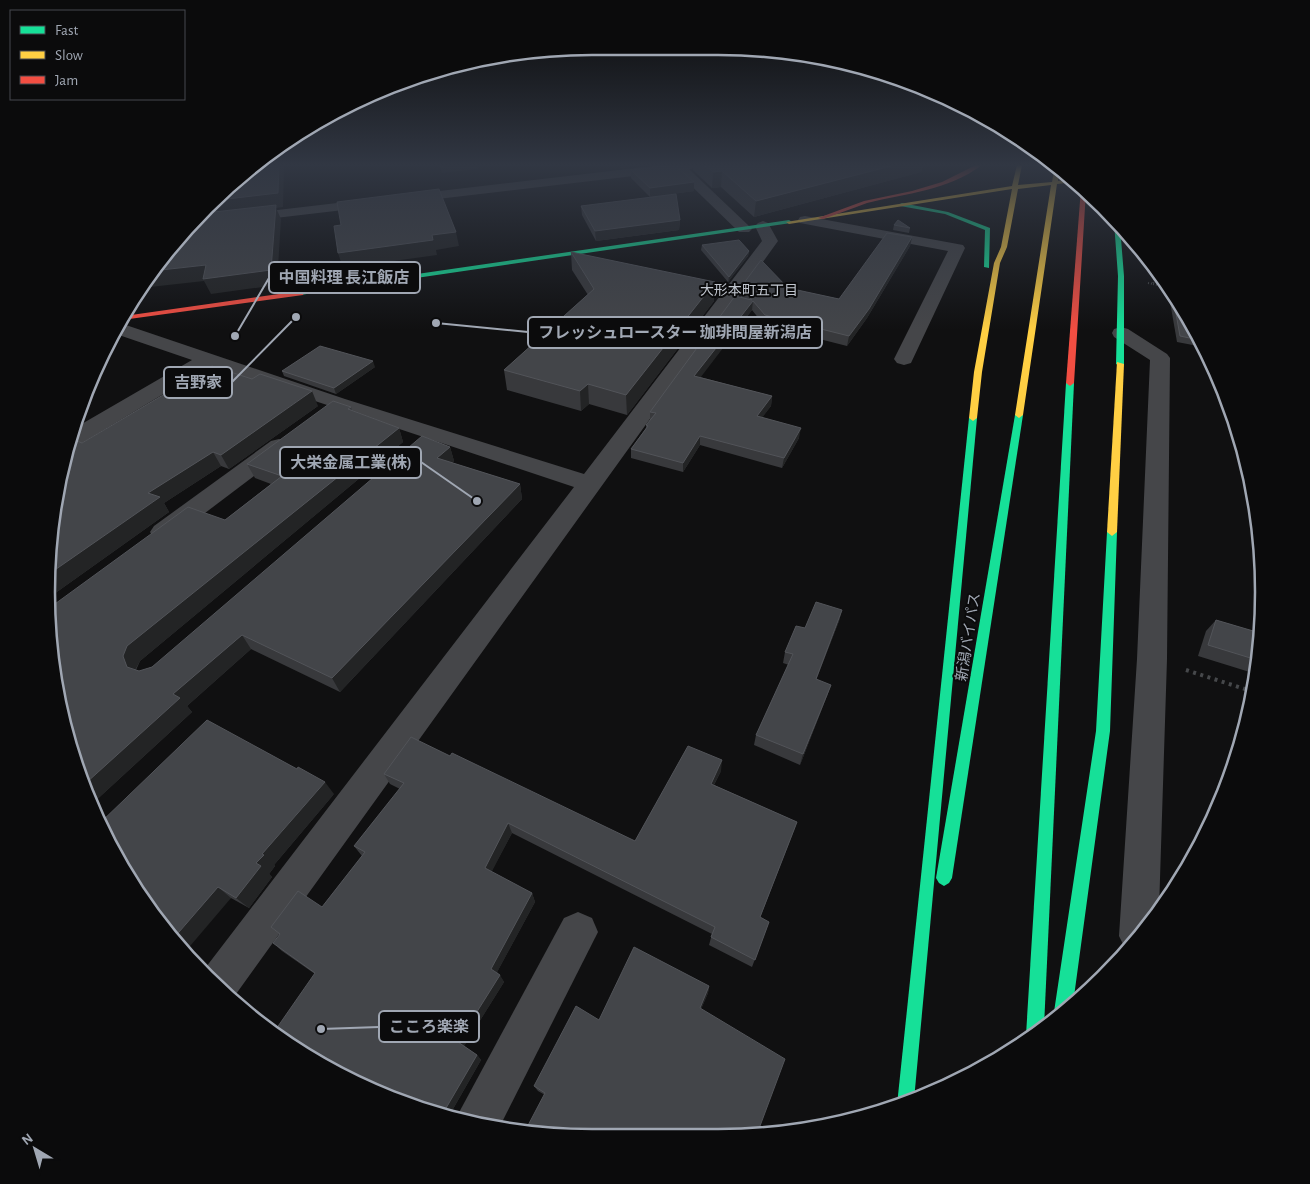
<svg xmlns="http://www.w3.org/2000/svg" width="1310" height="1184" font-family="'Alegreya Sans','Noto Sans JP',sans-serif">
	<rect width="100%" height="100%" fill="#101011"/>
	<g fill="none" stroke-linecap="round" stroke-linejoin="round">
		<!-- path-far1 -->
		<g stroke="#46484b" stroke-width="2" stroke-dasharray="1 2" stroke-linecap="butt">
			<polyline points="1148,283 1153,284 1157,270"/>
			<polyline points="1153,284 1171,288"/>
		</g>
		<!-- path -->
		<polyline stroke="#46484b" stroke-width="4" stroke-dasharray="3 4.5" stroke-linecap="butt" points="1186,670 1254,692"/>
		<!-- street -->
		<g fill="#454649" fill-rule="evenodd">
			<polygon points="662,165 698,165 697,168 689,169 749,226 752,229 749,232 739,232 676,171 191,228 200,219"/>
			<polygon points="805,216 963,245 965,248 911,363 904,365 897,363 894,359 948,251 800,223 798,220 800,217"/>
			<polygon points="763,221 768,223 778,241 231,1001 203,971 574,487 210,366 77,446 66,447 73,429 192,360 113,333 120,323 345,399 584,474 762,241 755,226 758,223"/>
			<polygon points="1121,327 1128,329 1167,354 1170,358 1167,659 1159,910 1126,950 1119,936 1137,659 1150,360 1114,337 1112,333 1114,329"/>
			<polygon points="279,439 287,441 290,446 287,451 172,538 163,541 154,538 150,532 154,526 271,441"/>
			<polygon points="578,912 592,918 598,932 499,1128 456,1118 564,918"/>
		</g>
		<!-- fast -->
		<g fill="#16e098" fill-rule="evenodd">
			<polygon points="902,203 948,212 990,228 989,268 984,267 985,230 945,214 900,206 900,204"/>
			<polygon points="789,220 792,222 791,223 300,295 296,293 300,291"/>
			<polygon points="1116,220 1120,226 1124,276 1124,364 1120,366 1116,364 1118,276 1114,222"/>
			<polygon points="1070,380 1074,383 1044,1027 1028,1040 1026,1035 1066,383"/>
			<polygon points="1019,412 1023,415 952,878 949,883 944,886 939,883 936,878 1015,415"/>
			<polygon points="973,415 977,418 914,1100 897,1105 969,418"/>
			<polygon points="1112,528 1117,532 1110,731 1073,1004 1056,1017 1054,1012 1096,731 1107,532"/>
		</g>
		<!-- slow -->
		<g fill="#ffcf43" fill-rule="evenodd">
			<polygon points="1017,165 1022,165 1018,185 1052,182 1055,166 1059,170 1058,181 1071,179 1075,182 1057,184 1023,415 1019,418 1015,415 1051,185 1018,189 1007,247 1000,263 982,372 977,418 973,421 969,418 974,372 994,263 1001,247 1012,189 789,224 786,222 1012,186"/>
			<polygon points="1117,362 1124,364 1117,532 1112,536 1107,532"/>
		</g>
		<!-- jam -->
		<g fill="#f24e42" fill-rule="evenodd">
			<path d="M976,165H982C947,191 907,193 867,203C853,208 838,214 823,219L818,218L864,201L912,191L942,182Z"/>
			<polygon points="1081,188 1086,191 1074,383 1070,386 1066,383"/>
			<polygon points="300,291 304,293 303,295 122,320 124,316"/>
		</g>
	</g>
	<!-- wall -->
	<g fill="#38393c">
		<polygon points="693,165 923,165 921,172 754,217 721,187 712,188 693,170"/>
		<polygon points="631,170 694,182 694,191 650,197 631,178"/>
		<polygon points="581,206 680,220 679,230 596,241 582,215"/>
		<polygon points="894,225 910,228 909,233 893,230"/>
		<polygon points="912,237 910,246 867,318 847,346 764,325 752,310 700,377 772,396 771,406 762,417 799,438 782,468 700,445 683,472 631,458 631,449 646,428 646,425 650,420 650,412 741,297 740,296 741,287 788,288 839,299"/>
		<polygon points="702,245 749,251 748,256 728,282 701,250"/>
		<polygon points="571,252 714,301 627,415 589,404 581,411 507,390 504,370 588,295 572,270"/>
		<polygon points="1172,291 1173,291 1203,347 1177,342 1169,296"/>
		<polygon points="375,367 336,394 284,376 282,371"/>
		<polygon points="318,406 229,469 221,466 164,503 169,512 47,599 46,592 82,443"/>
		<polygon points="351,407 352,410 399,428 403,442 140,661 136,670 139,671 152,667 450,447 454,461 452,463 520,484 522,499 340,692 251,649 187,706 192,712 92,804 57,699 225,520 271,484 255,478 247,464"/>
		<polygon points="842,610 839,621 816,680 831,685 827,696 800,765 754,745 756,735 789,665 783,663 785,652 805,628"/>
		<polygon points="1216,620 1260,633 1256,674 1198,656 1206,631"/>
		<polygon points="721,771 714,785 797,822 760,918 769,922 752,967 709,945 712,934 512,833 491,872 532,893 535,902 497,972 504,982 464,1046 477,1055 481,1060 449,1116 417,1109 315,974 282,951 273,943 280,934 271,927 322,907 362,856 354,846 400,789 390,784 384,774 635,841"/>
		<polygon points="334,794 274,865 275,866 269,874 272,877 249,908 231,898 159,924"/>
		<polygon points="709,986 708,993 701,1009 545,1095 538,1091 534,1086 599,1020"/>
	</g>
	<!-- shaded-wall -->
	<g fill="#232425">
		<polygon points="279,165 284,165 283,207 276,208 281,219 277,285 211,294 204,281 141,288 152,271 206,265 202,217 219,200"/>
		<polygon points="453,165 477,165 478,169 442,173 440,166"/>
		<polygon points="621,165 650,165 621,168"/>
		<polygon points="895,165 923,165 921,172 754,217 756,201"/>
		<polygon points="722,171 721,187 712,188 713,172"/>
		<polygon points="694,182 694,191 650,197 650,188"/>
		<polygon points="680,220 679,230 596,241 595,231"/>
		<polygon points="456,232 459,246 436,250 437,255 343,268 338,253 432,235"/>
		<polygon points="912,237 910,246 867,318 847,346 849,336"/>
		<polygon points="749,251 748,256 728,282 729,277"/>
		<polygon points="715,282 714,301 627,415 626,395"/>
		<polygon points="753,301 752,310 694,386 694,376"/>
		<polygon points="373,361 375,367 336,394 334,388"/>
		<polygon points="588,384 589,404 581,411 580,391"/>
		<polygon points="312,391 318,406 229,469 221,455"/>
		<polygon points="772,396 771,406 756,426 757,416"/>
		<polygon points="399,428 403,442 140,661 135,670 127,667 123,656 127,646"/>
		<polygon points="801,428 799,438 782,468 784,458"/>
		<polygon points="700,436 700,445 683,472 683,463"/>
		<polygon points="450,447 454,461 441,472 437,458"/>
		<polygon points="213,452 221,466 164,503 169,512 47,599 46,592 49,574 148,493"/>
		<polygon points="520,484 522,499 340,692 332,678"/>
		<polygon points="842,610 839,621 812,691 816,679"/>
		<polygon points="242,635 251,649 187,706 192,712 92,804 86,783 173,694"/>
		<polygon points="831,685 827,696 800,765 803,754"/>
		<polygon points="722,760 721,771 709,794 711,784"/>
		<polygon points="325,782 334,794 274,865 275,866 269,874 272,877 249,908 236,898 256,863 262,854"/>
		<polygon points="797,822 794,831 757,925 760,917"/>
		<polygon points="508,823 512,833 489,877 485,868"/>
		<polygon points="218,887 231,898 185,952 173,939"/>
		<polygon points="532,893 535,902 495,976 491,969"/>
		<polygon points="500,975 504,982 463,1048 458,1042"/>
		<polygon points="709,986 708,993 699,1014 700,1008"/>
		<polygon points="477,1055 481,1060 449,1116 442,1115"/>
	</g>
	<!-- building -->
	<g fill="#434549" stroke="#525459">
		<polygon points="254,165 279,165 278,193 219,200"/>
		<polygon points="440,165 453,165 440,166"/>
		<polygon points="675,165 694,182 650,188 631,170"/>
		<polygon points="704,165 895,165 756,201 722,171 713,172"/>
		<polygon points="439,189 456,232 432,235 433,240 338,253 334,226 341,225 337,202"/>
		<polygon points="676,194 680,220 595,231 581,206"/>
		<polygon points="276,205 271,270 203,279 206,265 152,271 159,260 205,213"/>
		<polygon points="898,220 910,228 894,225"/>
		<polygon points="887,233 912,237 869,309 849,336 765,315 753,301 694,376 772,396 757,416 801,428 784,458 700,436 683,463 631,449 648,426 646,425 656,413 650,412 735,296 752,300 741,287 761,260 788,288 839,299"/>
		<polygon points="739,240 749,251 729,277 702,245"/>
		<polygon points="571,252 715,282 626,395 588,384 580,391 504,370 594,289"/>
		<polygon points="1172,291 1173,291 1199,340 1180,336"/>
		<polygon points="320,346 373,361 334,388 282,371"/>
		<polygon points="212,366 252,379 260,374 312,391 221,455 213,452 148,493 160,497 49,574 65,451 70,438 82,443"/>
		<polygon points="333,401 351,407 348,409 399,428 127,646 123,656 127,667 139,671 152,667 422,436 450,447 437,458 520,484 332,678 242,635 173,694 180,698 86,783 57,699 48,609 188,507 225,520 282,476 247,464"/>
		<polygon points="816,602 842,610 816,679 831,685 803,754 756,735 793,654 785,652 796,626 805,628"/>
		<polygon points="1216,620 1260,633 1257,660 1208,645"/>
		<polygon points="207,720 297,769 298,767 325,782 262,854 264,855 256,863 261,866 236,898 218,887 173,939 159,924 102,833 99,824"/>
		<polygon points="411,737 450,756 452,753 635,841 688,746 722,760 711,784 797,822 760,917 769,922 755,960 711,937 715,927 508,823 485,868 532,893 491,969 500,975 458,1042 477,1055 442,1115 417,1109 319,1065 274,1032 315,973 273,943 280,934 271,927 298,891 322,907 365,852 354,846 404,783 384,774"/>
		<polygon points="634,947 709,986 700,1008 785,1059 757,1134 718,1138 524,1133 545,1093 534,1086 576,1006 599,1020"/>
	</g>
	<!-- sky -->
	<linearGradient id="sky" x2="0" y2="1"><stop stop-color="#090909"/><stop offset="0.5" stop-color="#313743"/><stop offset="1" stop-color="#313743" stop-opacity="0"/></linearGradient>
	<rect width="1310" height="330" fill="url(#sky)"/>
	<g text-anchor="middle" stroke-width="4" stroke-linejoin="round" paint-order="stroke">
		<!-- far-neighbourhood labels -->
		<g font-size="14" fill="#c1c6cf" stroke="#0b0b0c">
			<text x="749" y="295">大形本町五丁目</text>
		</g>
		<!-- street labels -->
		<g font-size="15" fill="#a0a7b3" stroke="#0b0b0c">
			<text transform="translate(968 637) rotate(-81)" y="5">新潟バイパス</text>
		</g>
	</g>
	<!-- crop -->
	<path d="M0 0H1310V1184H0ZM592 55H718A537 537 0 0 1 1255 592V592A537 537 0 0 1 718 1129H592A537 537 0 0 1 55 592V592A537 537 0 0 1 592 55Z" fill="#0b0b0c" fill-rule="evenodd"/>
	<path fill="none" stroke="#a0a7b3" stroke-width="2.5" d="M592 55H718A537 537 0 0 1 1255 592V592A537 537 0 0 1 718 1129H592A537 537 0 0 1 55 592V592A537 537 0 0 1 592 55Z"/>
	<!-- callouts -->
	<path fill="none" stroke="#a0a7b3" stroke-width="2" d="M235 336L269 278M436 323L528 332M296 317L232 382M477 501L421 462M321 1029L379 1027"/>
	<g fill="#a0a7b3" stroke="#0b0b0c" stroke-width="2">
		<circle cx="235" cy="336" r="5"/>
		<circle cx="436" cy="323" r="5"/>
		<circle cx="296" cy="317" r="5"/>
		<circle cx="477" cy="501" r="5"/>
		<circle cx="321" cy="1029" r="5"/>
	</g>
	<g fill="#0b0b0c" stroke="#a0a7b3" stroke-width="2">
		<rect x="269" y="262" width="151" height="31" rx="5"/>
		<rect x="528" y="317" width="294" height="31" rx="5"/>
		<rect x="164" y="367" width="68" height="31" rx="5"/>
		<rect x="280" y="447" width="141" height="31" rx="5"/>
		<rect x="379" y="1011" width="100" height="31" rx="5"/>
	</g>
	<g font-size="16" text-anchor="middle" font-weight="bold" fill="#a0a7b3">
		<text x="344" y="283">中国料理 長江飯店</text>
		<text x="675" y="338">フレッシュロースター 珈琲問屋新潟店</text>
		<text x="198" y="388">吉野家</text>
		<text x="351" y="468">大栄金属工業(株)</text>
		<text x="429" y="1032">こころ楽楽</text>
	</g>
	<!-- legend -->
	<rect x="10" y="10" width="175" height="90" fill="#0b0b0c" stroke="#47494f"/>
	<rect x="20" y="26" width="25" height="8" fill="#16e098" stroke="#47494f"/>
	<text x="55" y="35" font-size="15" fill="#a0a7b3">Fast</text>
	<rect x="20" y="51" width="25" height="8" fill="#ffcf43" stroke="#47494f"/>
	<text x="55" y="60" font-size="15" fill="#a0a7b3">Slow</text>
	<rect x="20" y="76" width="25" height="8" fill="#f24e42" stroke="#47494f"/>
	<text x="55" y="85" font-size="15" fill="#a0a7b3">Jam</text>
	<!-- north arrow -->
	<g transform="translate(35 1149) rotate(322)" stroke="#0b0b0c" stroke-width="4" paint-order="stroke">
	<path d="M0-4L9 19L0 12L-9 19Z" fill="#a0a7b3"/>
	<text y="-8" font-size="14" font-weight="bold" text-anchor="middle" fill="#a0a7b3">N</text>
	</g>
</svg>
